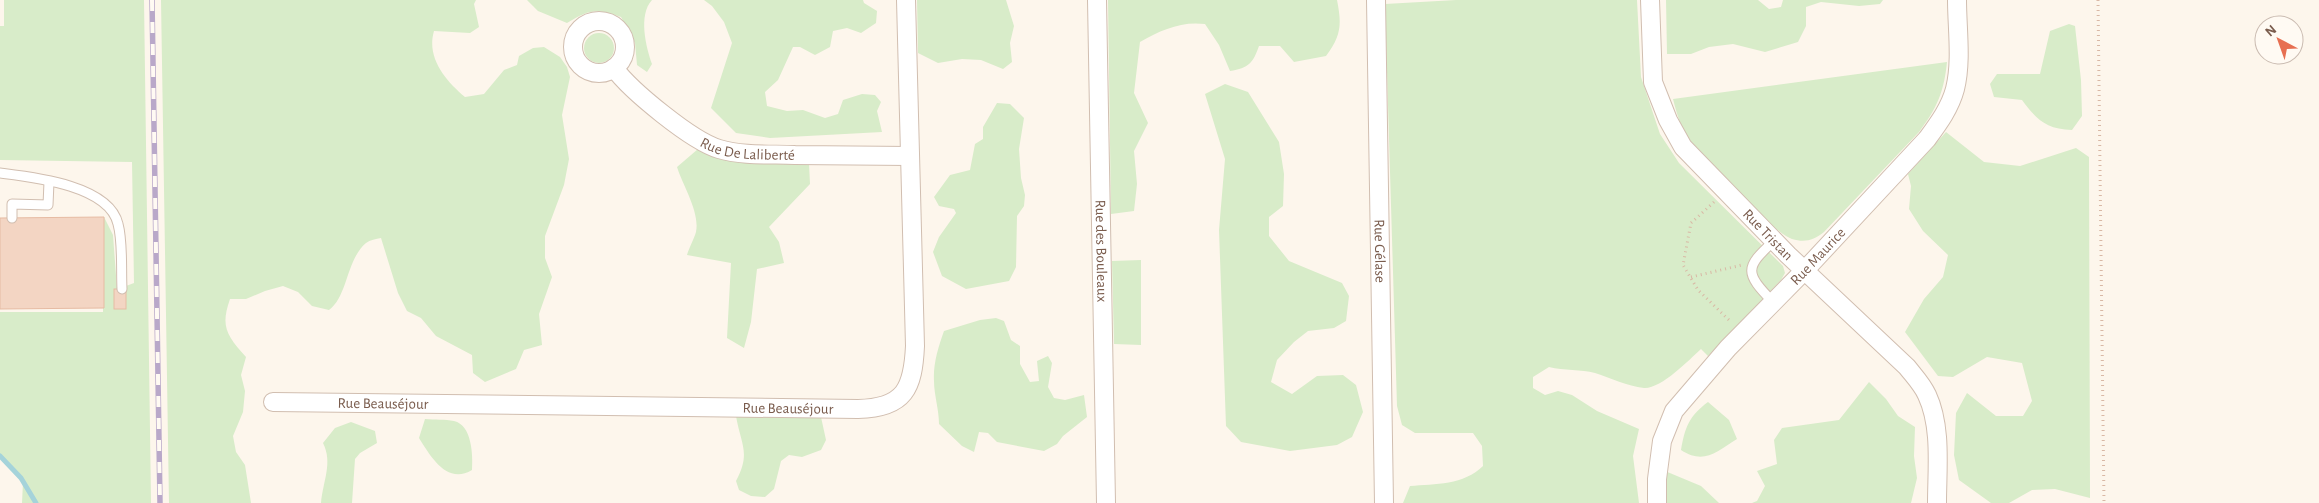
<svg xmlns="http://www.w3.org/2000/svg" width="2319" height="503" font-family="'Alegreya Sans',sans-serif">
	<rect width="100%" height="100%" fill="#fdf6ec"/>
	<!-- green -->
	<g fill="#d8ecc9">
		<polygon points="4,0 144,0 151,503 22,503 23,482 0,456 0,312 103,312 104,217 113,235 117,289 114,289 114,309 126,308 126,286 134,283 132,162 0,160 0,26 4,26"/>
		<path d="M161,0H476L474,4L479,27L470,33L434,31C426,58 446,81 465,97L484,94L504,70L517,65L519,56L533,48L544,47L560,57L567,67L570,77L562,115L569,159L564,185L545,236V258L552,277L539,314L542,345L524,350L516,369L485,382L473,373L472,355L436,336L421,318L407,311L398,293L381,238C376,239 370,240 366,243C346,260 348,296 329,310L312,306L298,292L283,286L265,291L246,299H230C220,327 227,336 246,357L241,375L245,391L243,412L233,436L236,452L245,465L251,503H169Z"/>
		<path d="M527,0H652C638,15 646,47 652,64L647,72L637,65L635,43L621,17C596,8 590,9 567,23L538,11Z"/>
		<polygon points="704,0 863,0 864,3 877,11 876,23 861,33 847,28 833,31 830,47 815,55 800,47 793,47 778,80 765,92 767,106 787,111 803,110 825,118 838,114 843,100 862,94 875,95 881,102 877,111 882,132 770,138 736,133 711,108 732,43 724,22 712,6"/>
		<polygon points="917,0 1006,0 1014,26 1010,43 1012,62 1003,69 981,60 962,59 938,63 918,53"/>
		<path d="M1108,0H1337C1342,25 1341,36 1326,56L1294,62L1280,46H1259C1253,63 1249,68 1230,71L1219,45L1205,24C1181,21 1161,30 1140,42L1134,93L1148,123L1134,151L1137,184L1134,211L1111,214Z"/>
		<path d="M1456,0H1637L1641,77L1660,134L1679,163L1783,266L1785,273L1781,280L1708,356L1701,349C1689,360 1661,389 1644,388C1627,386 1611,378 1595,373C1581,369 1564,371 1549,367L1533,377V388L1545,395L1558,391L1572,395L1597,411L1639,429L1633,456L1639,503H1403L1410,486C1435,484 1464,485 1483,466L1482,446L1473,433H1415L1402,425L1397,406L1385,4Z"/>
		<polygon points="1666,0 1758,0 1769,9 1781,7 1783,0 1883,0 1880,4 1859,6 1821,2 1806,7 1806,26 1798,42 1765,52 1733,44 1709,47 1691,54 1667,54"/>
		<path d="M2069,24L2075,26L2081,80L2082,116L2072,130C2046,129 2037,120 2022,100L1994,97L1990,84L1997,74H2040L2050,31Z"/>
		<circle cx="599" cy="48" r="15"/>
		<path d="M1947,62C1944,92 1937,108 1919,132L1824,232C1814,240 1805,243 1792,239C1774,233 1704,162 1692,145C1682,131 1677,115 1673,99Z"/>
		<polygon points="1225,84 1248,92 1279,142 1284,174 1283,206 1269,217 1269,236 1289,261 1342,283 1349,296 1346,321 1334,328 1308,331 1294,342 1277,360 1271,382 1292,394 1317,376 1343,375 1356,385 1363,412 1352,437 1337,445 1290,451 1241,442 1226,426 1219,230 1225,159 1205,94"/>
		<polygon points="997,103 1010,104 1024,118 1019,149 1021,178 1025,195 1024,206 1017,216 1016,267 1009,281 966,289 942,276 933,252 939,237 956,213 954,209 939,206 934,197 950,175 970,170 975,144 983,139 983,127"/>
		<polygon points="1946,132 1984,162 2020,166 2076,148 2089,157 2090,498 2055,489 2032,490 2009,503 1991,503 1959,480 1954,455 1956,413 1967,393 1996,416 2023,416 2032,401 2022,363 1987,357 1953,377 1938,376 1905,332 1924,299 1943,277 1948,255 1923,231 1909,209 1911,186 1908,174"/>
		<path d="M698,149L719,159L809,163L810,184L769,227L779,242L784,263L757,269L751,322L744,348L727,338L731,263L687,255C689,248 694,239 696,232C700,212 683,186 677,167Z"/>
		<polygon points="1141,260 1141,345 1114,344 1112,261"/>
		<path d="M996,318L1004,321L1011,340L1020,346V364L1030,382L1039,381L1037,361L1048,356L1052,363L1048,387L1054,398L1065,400L1084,395L1087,417L1063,436L1057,444L1044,451L997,442L988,433L979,432L974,452L962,446L939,424C939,409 934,395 934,381C933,364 938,348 944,331L980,320Z"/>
		<polygon points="1869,382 1886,399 1898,416 1915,427 1914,456 1917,478 1911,503 1752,503 1757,501 1765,486 1757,471 1777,464 1774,440 1782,428 1839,420"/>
		<path d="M1708,402L1729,420L1737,439C1716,452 1704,465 1681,450C1685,427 1689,416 1708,402Z"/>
		<path d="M736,416L821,417L826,440L821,450L802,457L789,455L781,461L774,489L765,497L751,496L739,490L736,481C751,453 741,445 736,416Z"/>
		<path d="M425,419C435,420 445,419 454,421C472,425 473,455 472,470C447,485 431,457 419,438Z"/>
		<path d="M351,422L375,431L377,443L360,453L355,459L352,503H321C323,481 333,463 323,443L335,428Z"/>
		<polygon points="1665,471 1701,486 1719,503 1664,503"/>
	</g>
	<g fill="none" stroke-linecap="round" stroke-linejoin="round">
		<!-- stream -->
		<polyline stroke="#a5d3da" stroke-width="5" points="0,456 21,478 36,503"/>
	</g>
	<!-- building -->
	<g fill="#f3d5c3" stroke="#e6bba3">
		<polygon points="104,217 104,308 0,309 0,218"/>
		<rect x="114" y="289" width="12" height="20"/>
	</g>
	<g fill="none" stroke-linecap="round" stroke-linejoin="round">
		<defs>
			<g id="service">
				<path d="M0,173C32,177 109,185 118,224C123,242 121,269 122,289"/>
				<polyline points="12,218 12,204 48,205 49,182"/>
				<path d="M1773,302C1745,273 1744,268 1774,241"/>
			</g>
			<g id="minor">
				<path id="s1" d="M1097,0L1106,503"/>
				<path id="s2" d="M1376,0L1384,503"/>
				<path id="s3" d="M1650,0L1653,82L1668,120L1683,147L1788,255L1907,367C1914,376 1922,384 1927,395C1942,427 1937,469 1937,503"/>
				<circle cx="599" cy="47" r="26"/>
				<path id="s4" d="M614,68C631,91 692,141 719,149C743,156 770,154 795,155C833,155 871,156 910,156"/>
				<path id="s5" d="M273,402L858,409C905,408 913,388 915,346L906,0"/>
				<path id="s6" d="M1657,503V479L1662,441L1674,411L1728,348L1805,270L1927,139C1938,124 1950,108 1955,89C1962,61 1957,28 1957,0"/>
			</g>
		</defs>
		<!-- service casing -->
		<use href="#service" stroke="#d1beb0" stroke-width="11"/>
		<!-- minor casing -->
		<use href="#minor" stroke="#d1beb0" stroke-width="20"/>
		<!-- path -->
		<g stroke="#d9b8a5" stroke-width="3" stroke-dasharray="1 4" stroke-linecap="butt">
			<polyline points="2098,0 2104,503"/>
			<polyline points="1714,202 1691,223 1683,265 1698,290 1731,322"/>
			<polyline points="1691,277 1742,265"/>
		</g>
		<!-- service -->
		<use href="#service" stroke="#fff" stroke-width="9"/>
		<!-- minor -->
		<use href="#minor" stroke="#fff" stroke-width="18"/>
		<defs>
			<polyline id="rail" points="152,0 160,503"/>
		</defs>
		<!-- rail casing -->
		<use href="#rail" stroke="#b9a8c9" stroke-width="5.5"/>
		<!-- rail -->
		<use href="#rail" stroke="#fffaf3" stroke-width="4" stroke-dasharray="11" stroke-linecap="butt"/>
	</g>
	<g text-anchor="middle" stroke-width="4.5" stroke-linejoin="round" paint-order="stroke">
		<!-- street labels -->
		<g font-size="15" fill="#7a5c4d" stroke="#fffaf3">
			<text dy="5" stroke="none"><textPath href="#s4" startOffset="162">Rue De Laliberté</textPath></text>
			<text dy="5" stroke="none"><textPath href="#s3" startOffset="276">Rue Tristan</textPath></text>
			<text dy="5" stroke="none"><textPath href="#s1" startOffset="251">Rue des Bouleaux</textPath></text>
			<text dy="5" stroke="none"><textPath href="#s2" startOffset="251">Rue Gélase</textPath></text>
			<text dy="5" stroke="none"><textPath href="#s6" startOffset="306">Rue Maurice</textPath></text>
			<text dy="5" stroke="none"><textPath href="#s5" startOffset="110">Rue Beauséjour</textPath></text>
			<text dy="5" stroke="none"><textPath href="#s5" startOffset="515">Rue Beauséjour</textPath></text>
		</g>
	</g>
	<!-- north arrow -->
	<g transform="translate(2279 40) rotate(319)"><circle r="24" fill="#fffaf3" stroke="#cabbb1"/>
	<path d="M0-4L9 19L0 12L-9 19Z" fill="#e76f51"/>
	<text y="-8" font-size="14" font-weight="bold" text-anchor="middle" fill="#7a5c4d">N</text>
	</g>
</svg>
